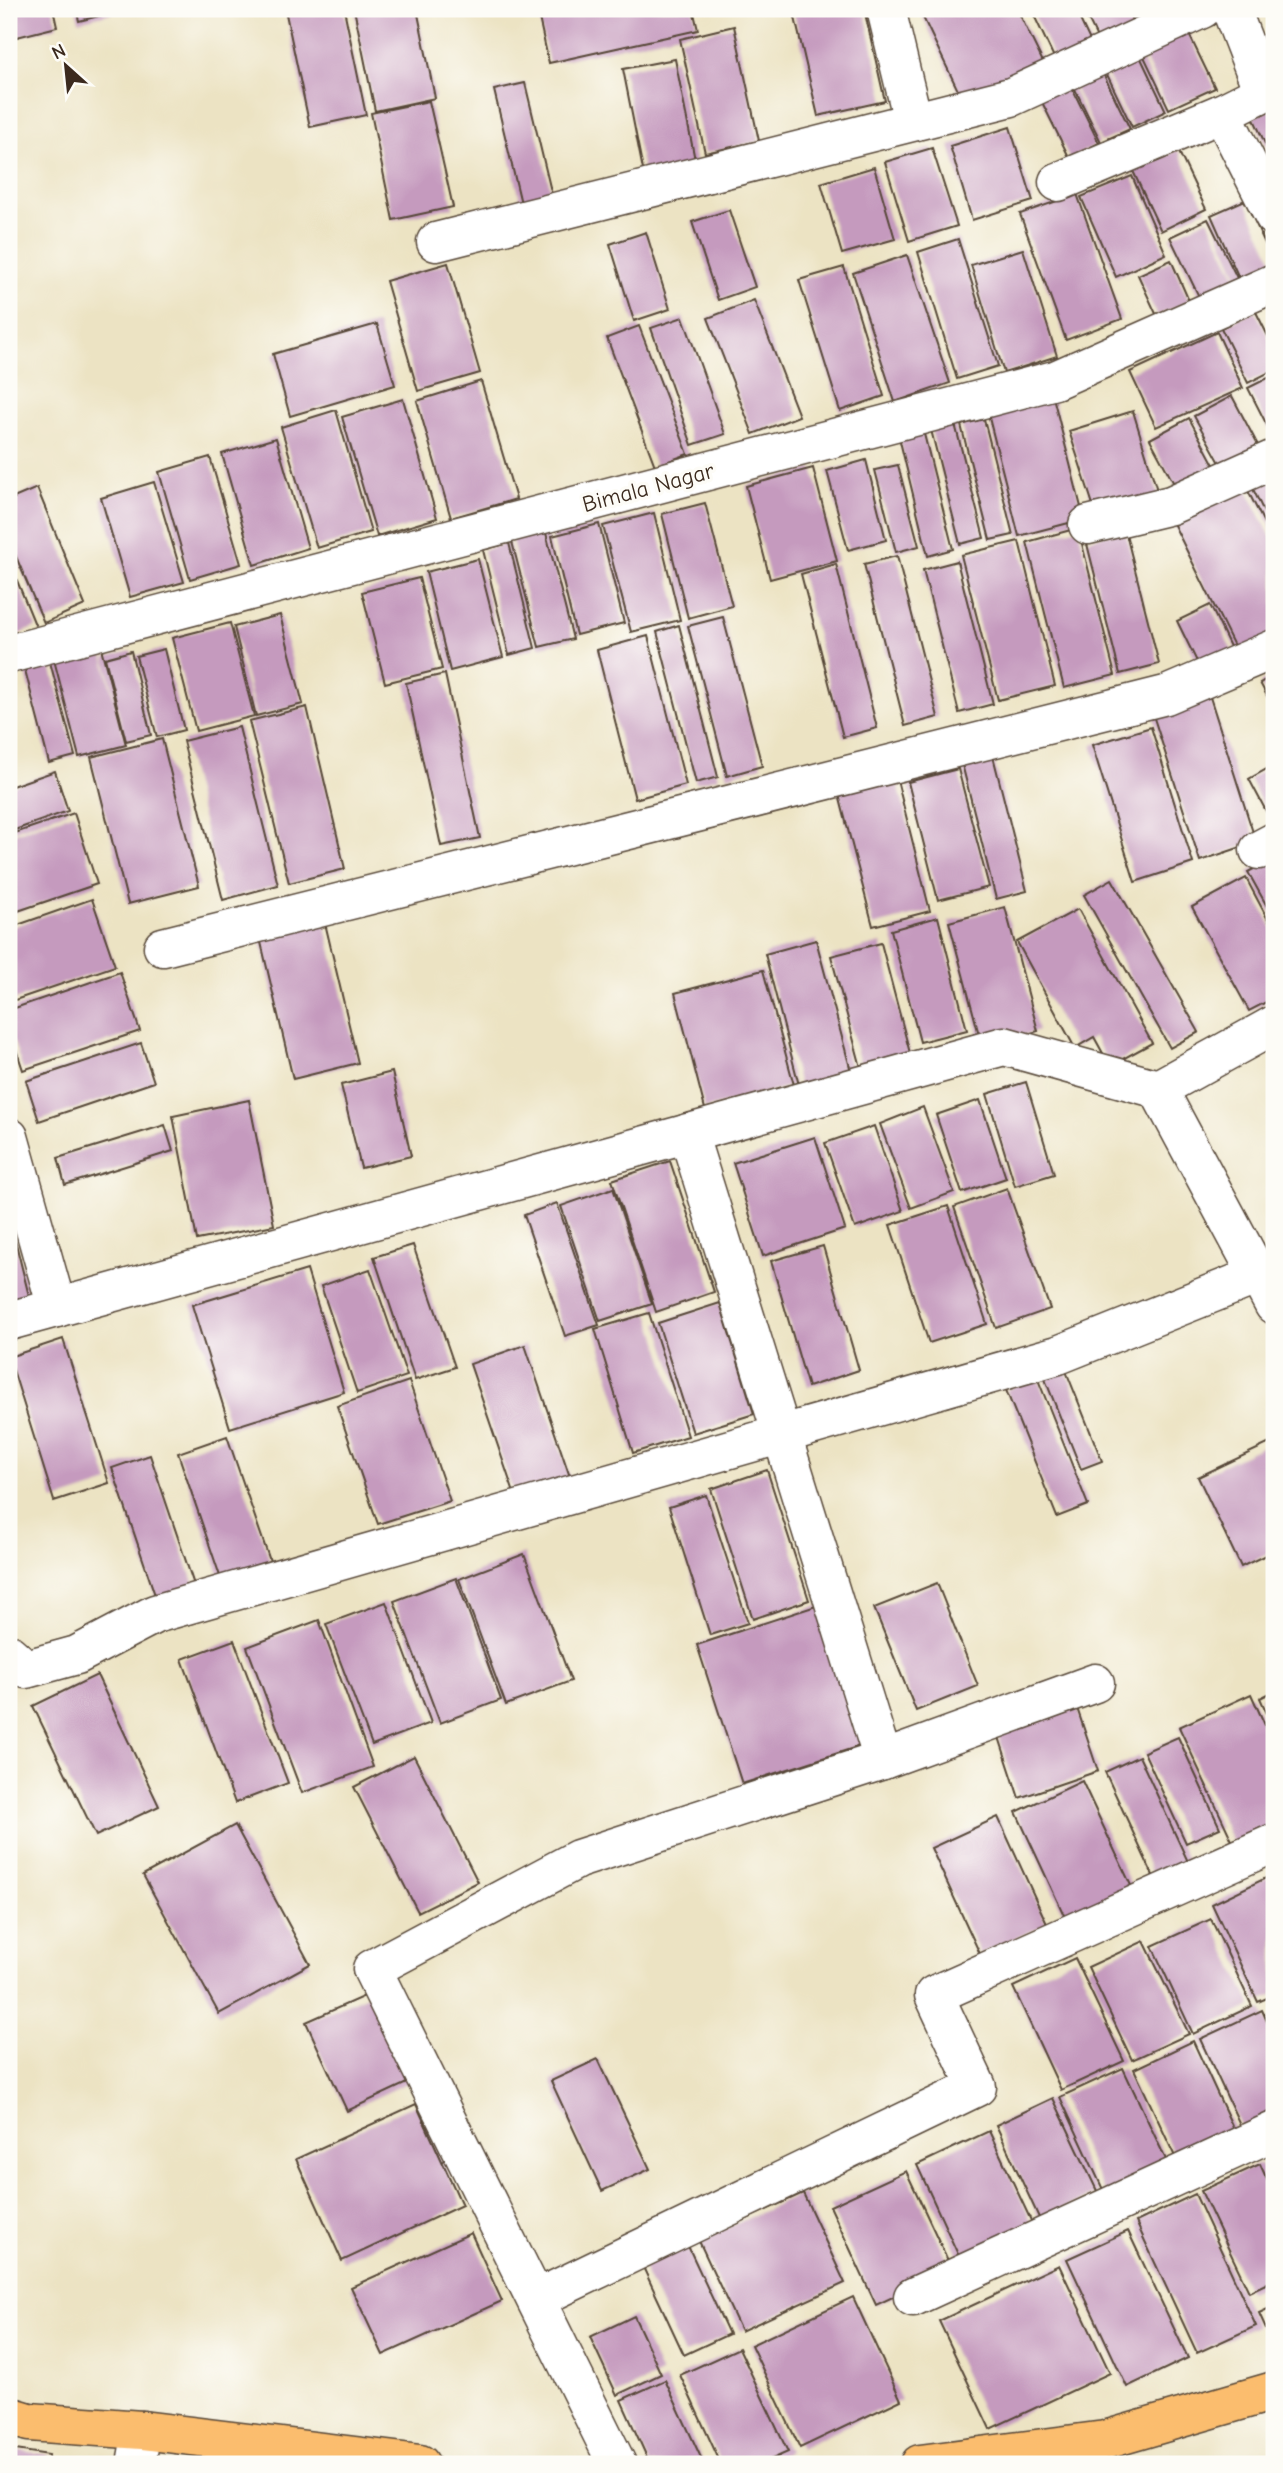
<svg xmlns="http://www.w3.org/2000/svg" width="1283" height="2473" font-family="'Comic Neue',sans-serif">
	<rect width="100%" height="100%" fill="#fdfcf7"/>
	<filter id="ink" filterUnits="userSpaceOnUse"><feTurbulence type="fractalNoise" baseFrequency=".0143" numOctaves="2"/><feDisplacementMap in="SourceGraphic" scale="14" xChannelSelector="R" yChannelSelector="G"/><feConvolveMatrix kernelMatrix="1 2 1 2 8 2 1 2 1" color-interpolation-filters="sRGB"/></filter>
	<filter id="wash" filterUnits="userSpaceOnUse"><feTurbulence type="fractalNoise" baseFrequency=".00686" numOctaves="4" result="noise"/><feDisplacementMap in="SourceGraphic" scale="28" xChannelSelector="R" yChannelSelector="G"/><feGaussianBlur stdDeviation="1.57" result="paint"/><feColorMatrix in="noise" values="0 0 0 0 0 0 0 0 0 0 0 0 0 0 0 0 0 1.4 0 .05"/><feComposite in="paint" operator="in"/></filter>
	<g filter="url(#wash)">
		<rect width="100%" height="100%" fill="#ece3c3"/>
		<g id="blocks">
			<!-- building -->
			<g fill="#c59abe">
				<polygon points="9,9 53,9 57,27 9,39"/>
				<polygon points="76,9 123,9 123,10 79,21"/>
				<polygon points="285,9 344,9 366,115 310,127"/>
				<polygon points="354,9 417,9 435,98 375,111"/>
				<polygon points="537,9 693,9 698,30 549,63"/>
				<polygon points="793,9 864,9 885,101 818,116"/>
				<polygon points="919,9 1017,9 1044,64 964,103"/>
				<polygon points="1031,9 1075,9 1094,49 1058,66"/>
				<polygon points="1083,9 1127,9 1136,29 1101,46"/>
				<polygon points="734,26 759,141 705,153 680,39"/>
				<polygon points="1185,26 1215,88 1169,109 1140,48"/>
				<polygon points="1137,50 1166,111 1132,127 1103,66"/>
				<polygon points="675,59 696,165 644,175 623,69"/>
				<polygon points="1100,67 1130,129 1101,142 1071,81"/>
				<polygon points="1067,78 1099,143 1070,159 1037,92"/>
				<polygon points="525,83 555,208 524,216 494,90"/>
				<polygon points="429,101 453,207 393,220 371,113"/>
				<polygon points="1274,108 1274,158 1272,159 1253,117"/>
				<polygon points="1010,127 1033,201 972,220 950,146"/>
				<polygon points="932,148 957,226 909,241 885,162"/>
				<polygon points="1178,150 1206,209 1161,231 1133,171"/>
				<polygon points="874,167 895,239 842,254 821,183"/>
				<polygon points="1132,176 1166,254 1116,277 1081,197"/>
				<polygon points="1077,194 1122,319 1066,340 1020,214"/>
				<polygon points="1245,200 1274,263 1239,278 1211,215"/>
				<polygon points="729,210 755,287 718,300 692,222"/>
				<polygon points="1208,219 1240,284 1202,303 1170,237"/>
				<polygon points="646,232 670,309 634,321 610,244"/>
				<polygon points="958,239 998,366 957,379 918,252"/>
				<polygon points="1023,249 1057,356 1004,373 971,265"/>
				<polygon points="907,255 950,383 895,402 853,273"/>
				<polygon points="1171,260 1189,301 1157,316 1138,275"/>
				<polygon points="448,263 480,373 418,391 386,281"/>
				<polygon points="844,267 884,396 840,411 799,280"/>
				<polygon points="754,300 799,416 753,434 708,318"/>
				<polygon points="1255,310 1274,348 1274,370 1248,383 1221,328"/>
				<polygon points="683,317 725,434 692,445 651,328"/>
				<polygon points="377,324 395,385 290,416 273,354"/>
				<polygon points="639,326 688,454 655,466 607,338"/>
				<polygon points="1217,332 1243,388 1156,427 1130,372"/>
				<polygon points="1274,375 1274,439 1248,388"/>
				<polygon points="481,381 516,499 451,518 417,401"/>
				<polygon points="1050,385 1084,519 1019,536 985,402"/>
				<polygon points="1232,396 1261,451 1224,470 1194,416"/>
				<polygon points="403,399 437,518 377,536 342,417"/>
				<polygon points="336,410 371,532 317,548 281,427"/>
				<polygon points="1133,411 1159,497 1097,517 1069,431"/>
				<polygon points="953,416 984,538 960,544 929,422"/>
				<polygon points="1189,418 1219,474 1180,495 1150,439"/>
				<polygon points="984,419 1013,535 990,540 961,425"/>
				<polygon points="922,426 953,549 928,556 898,433"/>
				<polygon points="276,438 308,548 254,565 222,454"/>
				<polygon points="210,457 241,564 190,579 159,472"/>
				<polygon points="866,460 886,540 848,550 827,471"/>
				<polygon points="898,465 919,546 896,552 875,470"/>
				<polygon points="813,468 837,561 770,579 746,486"/>
				<polygon points="1274,476 1274,533 1252,487"/>
				<polygon points="154,482 184,582 130,597 101,498"/>
				<polygon points="1245,485 1274,543 1274,643 1241,660 1172,521"/>
				<polygon points="37,488 85,605 44,623 9,540 9,500"/>
				<polygon points="705,503 732,606 688,618 662,514"/>
				<polygon points="654,513 680,620 631,632 603,526"/>
				<polygon points="599,524 624,623 576,635 552,536"/>
				<polygon points="544,525 573,639 539,647 510,534"/>
				<polygon points="1078,528 1115,675 1064,688 1027,542"/>
				<polygon points="1125,530 1159,664 1120,674 1086,540"/>
				<polygon points="1019,541 1055,686 998,700 961,555"/>
				<polygon points="509,543 535,648 509,655 483,550"/>
				<polygon points="897,556 938,717 905,726 864,564"/>
				<polygon points="478,559 503,657 450,671 426,572"/>
				<polygon points="9,561 36,627 9,638"/>
				<polygon points="957,561 993,704 959,713 923,570"/>
				<polygon points="836,564 877,728 843,737 801,574"/>
				<polygon points="419,578 442,669 385,683 362,592"/>
				<polygon points="1210,605 1236,659 1204,676 1177,621"/>
				<polygon points="280,615 303,704 256,716 234,627"/>
				<polygon points="723,617 762,766 727,776 688,626"/>
				<polygon points="230,623 254,716 196,731 172,638"/>
				<polygon points="679,625 718,777 696,783 657,632"/>
				<polygon points="648,636 686,785 635,799 597,650"/>
				<polygon points="99,640 126,745 79,757 52,652"/>
				<polygon points="164,649 184,730 157,737 136,656"/>
				<polygon points="131,651 151,735 126,741 105,658"/>
				<polygon points="50,662 75,756 49,763 25,670"/>
				<polygon points="445,674 480,838 441,846 406,683"/>
				<polygon points="1274,675 1274,709 1260,683"/>
				<polygon points="1210,697 1256,842 1200,861 1153,715"/>
				<polygon points="307,707 345,869 289,883 249,721"/>
				<polygon points="239,727 278,885 223,900 183,741"/>
				<polygon points="1151,727 1193,863 1135,882 1092,745"/>
				<polygon points="162,739 199,886 128,904 91,757"/>
				<polygon points="992,752 1027,891 996,899 961,760"/>
				<polygon points="1274,765 1274,826 1249,779"/>
				<polygon points="958,769 989,887 938,900 908,782"/>
				<polygon points="55,771 68,811 9,832 9,787"/>
				<polygon points="896,776 930,911 873,926 838,791"/>
				<polygon points="74,813 97,884 9,914 9,835"/>
				<polygon points="1274,858 1274,919 1248,872"/>
				<polygon points="1246,878 1274,931 1274,998 1249,1011 1192,907"/>
				<polygon points="1112,879 1199,1032 1170,1048 1084,895"/>
				<polygon points="92,899 115,966 9,1002 9,928"/>
				<polygon points="1005,907 1038,1031 982,1046 949,922"/>
				<polygon points="1078,909 1152,1043 1110,1066 1094,1037 1075,1048 1017,942"/>
				<polygon points="938,917 967,1030 920,1042 891,930"/>
				<polygon points="325,923 358,1063 293,1079 260,938"/>
				<polygon points="816,940 852,1075 800,1089 765,954"/>
				<polygon points="881,943 911,1057 862,1071 831,956"/>
				<polygon points="763,970 794,1085 705,1109 675,993"/>
				<polygon points="120,972 140,1031 23,1070 9,1028 9,1010"/>
				<polygon points="141,1043 154,1082 39,1121 26,1081"/>
				<polygon points="392,1072 411,1156 361,1168 341,1085"/>
				<polygon points="1026,1082 1054,1174 1015,1186 987,1094"/>
				<polygon points="249,1100 274,1225 197,1240 173,1116"/>
				<polygon points="980,1100 1006,1178 962,1193 936,1115"/>
				<polygon points="923,1107 954,1192 911,1208 880,1124"/>
				<polygon points="165,1125 173,1151 65,1185 58,1158"/>
				<polygon points="874,1126 903,1211 855,1228 825,1143"/>
				<polygon points="815,1137 845,1229 763,1256 733,1163"/>
				<polygon points="670,1161 714,1292 656,1312 612,1180"/>
				<polygon points="613,1188 652,1304 600,1321 561,1206"/>
				<polygon points="1007,1188 1050,1309 996,1328 954,1207"/>
				<polygon points="557,1203 599,1325 565,1336 524,1215"/>
				<polygon points="948,1206 987,1324 929,1343 890,1225"/>
				<polygon points="14,1236 29,1296 9,1301 9,1237"/>
				<polygon points="413,1245 455,1367 415,1380 374,1257"/>
				<polygon points="823,1246 859,1370 808,1387 771,1261"/>
				<polygon points="370,1269 407,1376 357,1393 321,1286"/>
				<polygon points="307,1270 344,1392 230,1428 192,1305"/>
				<polygon points="720,1303 754,1414 693,1433 658,1323"/>
				<polygon points="649,1313 688,1436 633,1453 595,1329"/>
				<polygon points="63,1339 109,1483 54,1501 9,1357"/>
				<polygon points="525,1345 571,1480 516,1499 470,1364"/>
				<polygon points="1066,1371 1102,1461 1081,1469 1045,1379"/>
				<polygon points="1037,1377 1088,1505 1057,1517 1006,1390"/>
				<polygon points="409,1381 450,1501 378,1524 337,1406"/>
				<polygon points="227,1436 270,1561 221,1579 178,1453"/>
				<polygon points="1274,1441 1274,1551 1241,1567 1198,1477"/>
				<polygon points="150,1455 196,1591 158,1604 112,1468"/>
				<polygon points="767,1470 809,1600 753,1619 711,1489"/>
				<polygon points="706,1495 748,1623 710,1635 669,1507"/>
				<polygon points="524,1554 571,1681 506,1705 459,1579"/>
				<polygon points="456,1578 501,1700 440,1723 394,1601"/>
				<polygon points="937,1583 978,1686 916,1711 874,1608"/>
				<polygon points="386,1602 431,1723 372,1745 326,1624"/>
				<polygon points="819,1605 863,1745 742,1784 697,1645"/>
				<polygon points="319,1620 373,1767 302,1793 247,1647"/>
				<polygon points="234,1640 288,1783 235,1803 182,1659"/>
				<polygon points="97,1675 159,1806 96,1836 33,1706"/>
				<polygon points="1274,1691 1274,1729 1260,1698"/>
				<polygon points="1251,1694 1274,1745 1274,1829 1235,1847 1179,1727"/>
				<polygon points="1077,1708 1098,1771 1019,1798 998,1734"/>
				<polygon points="1178,1737 1220,1828 1186,1843 1144,1752"/>
				<polygon points="414,1756 478,1882 418,1912 354,1787"/>
				<polygon points="1139,1756 1190,1866 1156,1882 1105,1772"/>
				<polygon points="1082,1781 1135,1894 1069,1926 1016,1812"/>
				<polygon points="998,1817 1047,1924 980,1954 931,1848"/>
				<polygon points="235,1825 310,1964 219,2014 143,1875"/>
				<polygon points="1274,1874 1274,1995 1258,2002 1212,1904"/>
				<polygon points="1211,1919 1252,2006 1193,2034 1152,1946"/>
				<polygon points="1144,1941 1189,2034 1132,2060 1088,1967"/>
				<polygon points="1075,1958 1124,2061 1061,2090 1013,1987"/>
				<polygon points="369,1994 409,2082 347,2111 306,2022"/>
				<polygon points="1262,2010 1274,2037 1274,2117 1243,2131 1200,2039"/>
				<polygon points="1193,2041 1236,2134 1177,2161 1134,2069"/>
				<polygon points="598,2059 650,2169 602,2191 551,2081"/>
				<polygon points="1123,2068 1168,2164 1105,2194 1060,2097"/>
				<polygon points="1053,2098 1098,2193 1040,2220 996,2125"/>
				<polygon points="416,2104 462,2205 342,2261 296,2159"/>
				<polygon points="989,2131 1034,2227 961,2261 917,2165"/>
				<polygon points="1260,2164 1274,2195 1274,2280 1249,2292 1201,2191"/>
				<polygon points="906,2171 952,2269 876,2305 830,2206"/>
				<polygon points="803,2193 845,2283 741,2331 699,2241"/>
				<polygon points="1195,2194 1256,2326 1197,2353 1136,2222"/>
				<polygon points="681,2231 729,2334 684,2355 636,2252"/>
				<polygon points="1128,2231 1188,2358 1127,2387 1067,2259"/>
				<polygon points="471,2233 502,2301 383,2355 351,2287"/>
				<polygon points="1059,2265 1110,2373 990,2429 939,2321"/>
				<polygon points="853,2297 901,2400 800,2448 751,2345"/>
				<polygon points="1274,2306 1274,2346 1259,2313"/>
				<polygon points="634,2316 661,2374 617,2395 590,2337"/>
				<polygon points="739,2348 788,2452 761,2464 721,2464 680,2375"/>
				<polygon points="665,2380 704,2464 650,2464 621,2400"/>
				<polygon points="9,2449 49,2455 47,2464 9,2464"/>
			</g>
		</g>
	</g>
	<g filter="url(#ink)">
		<use href="#blocks" fill-opacity="0" stroke="#564637" stroke-width="2"/>
		<g fill="none" stroke-linecap="round" stroke-linejoin="round">
			<defs>
				<g id="minor">
					<polyline points="886,9 913,121"/>
					<polyline points="1231,9 1263,92"/>
					<polyline points="1222,113 1274,216"/>
					<polyline points="1058,182 1222,113 1274,87"/>
					<polyline points="436,242 1011,97 1202,9"/>
					<polyline points="1088,525 1171,505 1274,459"/>
					<polyline points="9,654 1055,380 1274,283"/>
					<polyline points="1259,850 1274,842"/>
					<polyline points="163,947 1166,695 1274,649"/>
					<polyline points="1158,1089 1274,1025"/>
					<polyline points="688,1133 883,1760"/>
					<polyline points="9,1137 57,1308"/>
					<polyline points="9,1321 1004,1046 1158,1089 1274,1305"/>
					<polyline points="9,1654 26,1669 77,1655 155,1614 1058,1355 1258,1275 1274,1271"/>
					<polyline points="913,2297 1274,2131"/>
					<polyline points="536,2299 977,2087 934,1995 1274,1843"/>
					<polyline points="136,2464 142,2430"/>
					<polyline points="617,2464 372,1969 578,1859 883,1760 1095,1683"/>
				</g>
				<g id="major">
					<polyline points="9,2416 29,2422 142,2430 420,2464"/>
					<polyline points="920,2464 1105,2440 1274,2391"/>
				</g>
			</defs>
			<!-- minor casing -->
			<use href="#minor" stroke="#564637" stroke-width="41"/>
			<!-- major casing -->
			<use href="#major" stroke="#564637" stroke-width="41"/>
			<!-- minor -->
			<use href="#minor" stroke="#fff" stroke-width="38"/>
			<!-- major -->
			<use href="#major" stroke="#fbbd6e" stroke-width="38"/>
		</g>
	</g>
	<g text-anchor="middle" stroke-width="7" stroke-linejoin="round" paint-order="stroke">
		<!-- street labels -->
		<g font-size="23" fill="#3b2a1e" stroke="#fdfcf7">
			<text transform="translate(648 487) rotate(-15)" y="8">Bimala Nagar</text>
		</g>
	</g>
	<!-- margin -->
	<rect width="1283" height="2473" fill="none" stroke="#fdfcf7" stroke-width="35"/>
	<!-- north arrow -->
	<g transform="translate(66 66) rotate(333)" stroke="#fdfcf7" stroke-width="5" paint-order="stroke">
	<path d="M0-5L12 26L0 18L-12 26Z" fill="#3b2a1e"/>
	<text y="-10" font-size="19" font-weight="bold" text-anchor="middle" fill="#3b2a1e">N</text>
	</g>
</svg>
